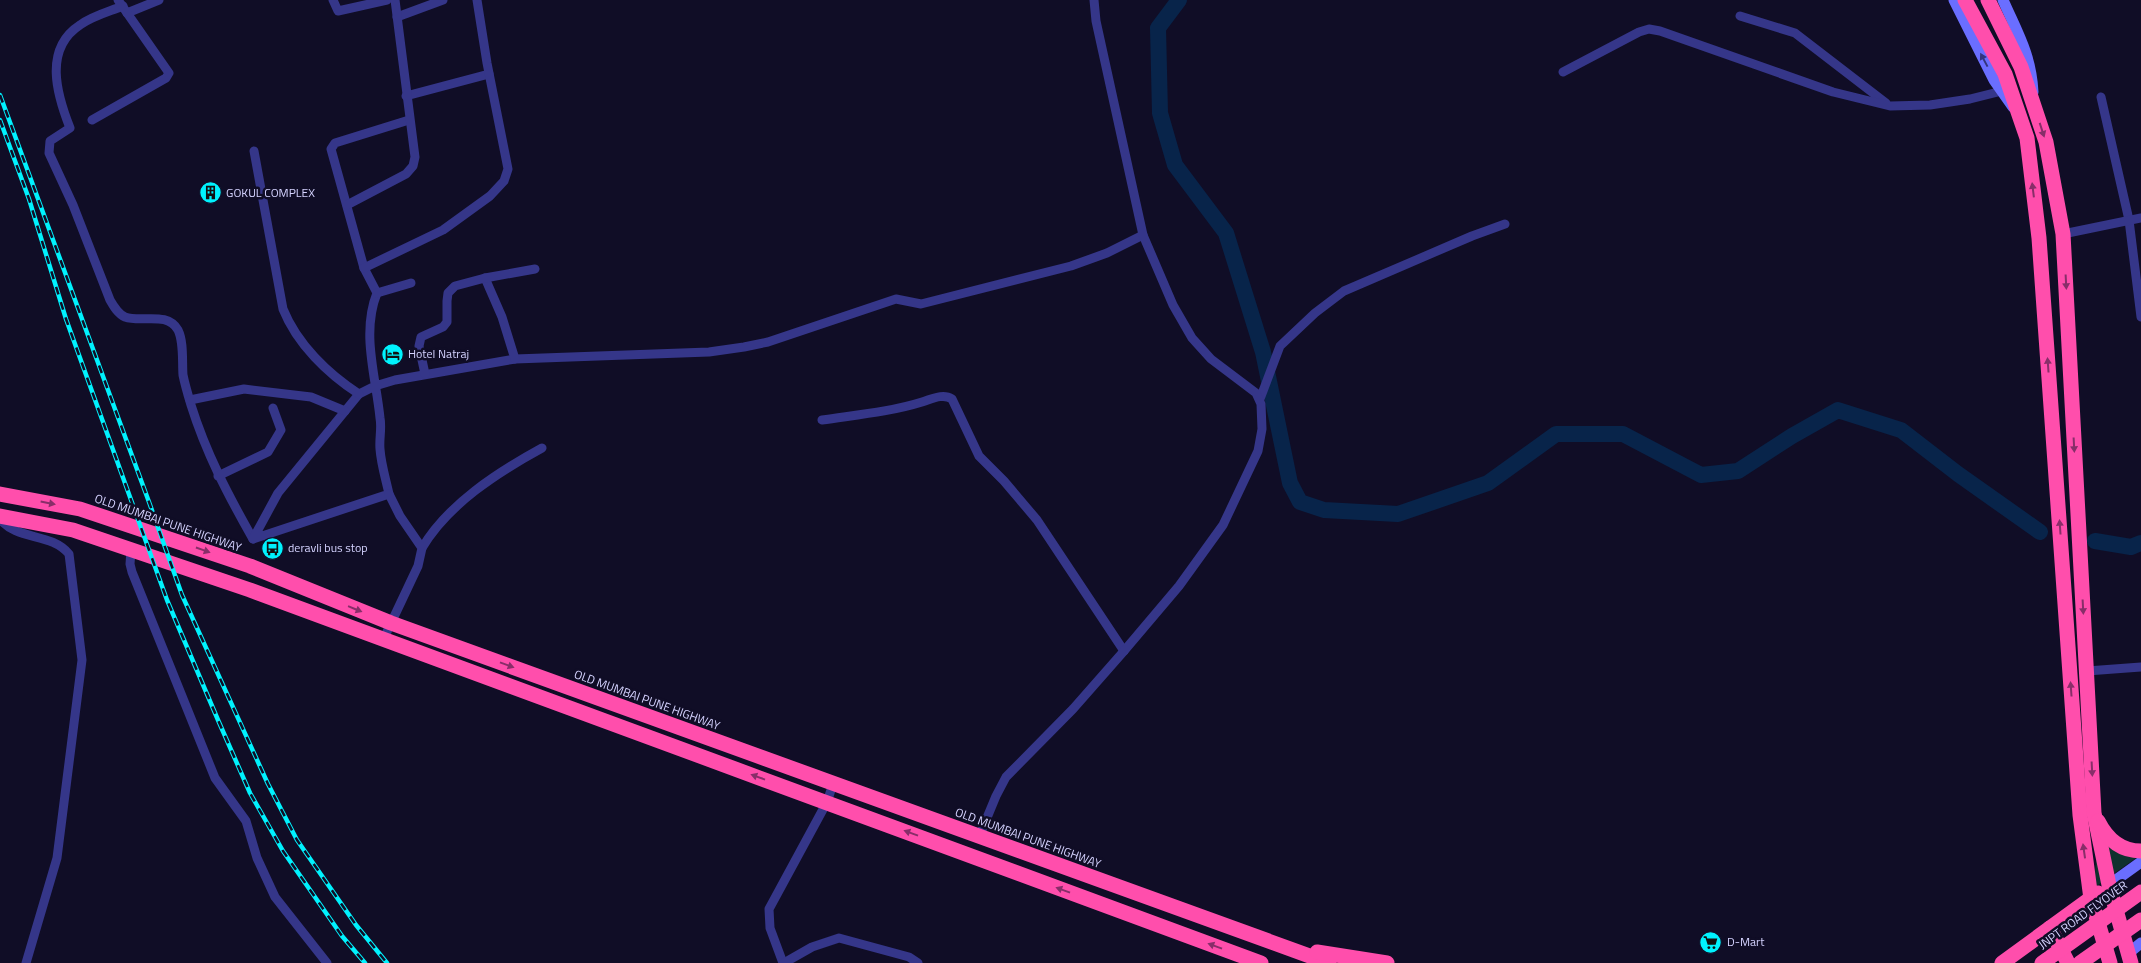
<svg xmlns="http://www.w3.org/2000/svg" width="2141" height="963" font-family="'Titillium Web',sans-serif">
	<rect width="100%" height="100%" fill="#100d26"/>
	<!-- green -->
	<path fill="#10312e" d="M2098,832C2107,848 2118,854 2136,858L2094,888Z"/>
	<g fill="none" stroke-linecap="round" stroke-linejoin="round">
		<!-- river -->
		<g stroke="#08244a" stroke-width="16">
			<polyline points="1179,0 1158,28 1160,113 1175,165 1226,233 1263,352 1290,483 1300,502 1324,510 1398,514 1488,483 1556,434 1623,434 1701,475 1738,471 1792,436 1838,410 1901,430 1958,474 2040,532"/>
			<polyline points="2095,541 2131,547 2141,543"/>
		</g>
		<!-- street -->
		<g stroke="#353689" stroke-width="9">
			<polyline points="333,0 338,11 387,0"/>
			<path d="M123,6C108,12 92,16 80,25C43,49 57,95 70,128L50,141L49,153L73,205L110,300C114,307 118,314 125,317C142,323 167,311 178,330C184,342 182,362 183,375C185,385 188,395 191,405C206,453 228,495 253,539"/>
			<polyline points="127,13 159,0"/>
			<polyline points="1740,16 1795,33 1886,103"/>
			<polyline points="397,17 443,0"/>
			<polyline points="1563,72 1639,32 1649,29 1660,31 1833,92 1890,106 1930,105 1970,99 2002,91"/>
			<polyline points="406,96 489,74"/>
			<polyline points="2101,97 2129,220 2141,317"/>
			<polyline points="92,120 166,78 169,73 118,0"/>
			<path d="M409,120L335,143L331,149L364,268L377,293C361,333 376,377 380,418C382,428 379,439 380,449C381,464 386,480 389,494L253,539L278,493L359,394L375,386L395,380L515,359L709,352L744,347L768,342L896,299L921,304L1071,266L1107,253L1143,235"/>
			<path d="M254,151L283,309C297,344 328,374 359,394"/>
			<polyline points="347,205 406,174 413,166 415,157 395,0"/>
			<polyline points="2063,234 2141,218"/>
			<polyline points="364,268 443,230 490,196 504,181 508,169 487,63 477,0"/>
			<polyline points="485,278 502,317 515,359"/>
			<polyline points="377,293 411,283"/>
			<polyline points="425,374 419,346 421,337 443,327 447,322 447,301 448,293 455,286 485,278 535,269"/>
			<polyline points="1260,399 1280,346 1315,313 1344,291 1472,236 1505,224"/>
			<polyline points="190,400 244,389 311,397 345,411"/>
			<path d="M822,420C855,415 890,412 922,402C932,399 943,393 952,399L979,456L1004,481L1037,520L1124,651"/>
			<polyline points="218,476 268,452 281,430 273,408"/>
			<path d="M0,519C17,541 51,532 69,554L82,660L57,858L26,963"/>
			<path d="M422,548C448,504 498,472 542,448"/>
			<polyline points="131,550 130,564 132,572 215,778 246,821 257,858 275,897 327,963"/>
			<polyline points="384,638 418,566 422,548 400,516 389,494"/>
			<polyline points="2087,671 2141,667"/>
			<polyline points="979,837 996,796 1006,777 1073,709 1124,651 1179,586 1223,525 1258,451 1262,429 1261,404 1256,393 1211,359 1192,338 1173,305 1143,235 1096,21 1094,0"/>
			<polyline points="783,963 770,928 769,909 827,802 833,784"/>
			<polyline points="784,963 812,947 839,938 909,957 918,963"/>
		</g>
		<!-- secondary -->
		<g stroke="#6a6eff" stroke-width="11">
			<polyline points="1954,0 1994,80 2013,107"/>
			<path d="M2003,0C2018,34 2031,55 2033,92"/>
			<polyline points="2109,885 2141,862"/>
			<polyline points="2130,952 2141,943"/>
		</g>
		<!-- highway -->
		<g stroke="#ff4eac" stroke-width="15">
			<polyline points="1965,0 2005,74 2027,138 2039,238 2080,815 2091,899 2110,963"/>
			<polyline points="1988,0 2021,67 2046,142 2063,234 2094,813 2109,885 2131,963"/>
			<polyline points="0,494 80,509 250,566 391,623 1329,963"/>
			<polyline points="0,516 73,530 250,590 1261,963"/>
			<path d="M2098,821C2107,839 2121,851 2141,851"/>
			<polyline points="2050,928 2068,963"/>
			<polyline points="1317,952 1387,963"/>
			<polyline points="2002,963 2098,893"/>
		</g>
		<defs>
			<g id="rail">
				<polyline points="0,95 149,502 182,595 268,784 297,840 356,925 387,963"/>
				<polyline points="0,120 29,199 66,319 167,600 218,720 250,793 283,851 342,936 365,963"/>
			</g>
		</defs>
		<!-- rail casing -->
		<use href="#rail" stroke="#00f2fe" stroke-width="4.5"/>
		<!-- rail -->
		<use href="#rail" stroke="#100d26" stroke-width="2.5" stroke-dasharray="8" stroke-linecap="butt"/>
		<!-- highway-bridge -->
		<g stroke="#ff4eac" stroke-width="15">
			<polyline points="2042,963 2141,892"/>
			<polyline points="2080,963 2141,920"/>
		</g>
	</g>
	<!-- one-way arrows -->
	<defs><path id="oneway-solid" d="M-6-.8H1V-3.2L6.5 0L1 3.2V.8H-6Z" transform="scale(1.25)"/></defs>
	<use fill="#34347d" href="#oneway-solid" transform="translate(1984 60) rotate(-118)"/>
	<g fill="#882e69">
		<use href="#oneway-solid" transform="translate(2042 130) rotate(72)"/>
		<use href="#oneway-solid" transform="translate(2033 190) rotate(-97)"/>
		<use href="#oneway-solid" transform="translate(2066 282) rotate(87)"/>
		<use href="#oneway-solid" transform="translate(2048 365) rotate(-94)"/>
		<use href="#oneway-solid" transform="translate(2074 445) rotate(87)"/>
		<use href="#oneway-solid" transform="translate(48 503) rotate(11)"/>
		<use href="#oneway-solid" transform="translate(2060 527) rotate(-94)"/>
		<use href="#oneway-solid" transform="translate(203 550) rotate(19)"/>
		<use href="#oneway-solid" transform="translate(2083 607) rotate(87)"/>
		<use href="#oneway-solid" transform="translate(355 609) rotate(22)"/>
		<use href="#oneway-solid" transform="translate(507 665) rotate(20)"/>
		<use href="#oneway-solid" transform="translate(2071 689) rotate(-94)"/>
		<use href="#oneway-solid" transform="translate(2092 769) rotate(87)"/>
		<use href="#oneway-solid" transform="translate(758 777) rotate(-160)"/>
		<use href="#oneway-solid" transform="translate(911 833) rotate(-160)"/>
		<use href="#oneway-solid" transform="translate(2084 851) rotate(-98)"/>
		<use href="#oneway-solid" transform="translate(1063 890) rotate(-160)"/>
		<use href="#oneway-solid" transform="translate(1215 946) rotate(-160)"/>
	</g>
	<!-- icons -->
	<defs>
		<symbol id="building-disc" viewBox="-11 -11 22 22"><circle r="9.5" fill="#00f2fe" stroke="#100d26"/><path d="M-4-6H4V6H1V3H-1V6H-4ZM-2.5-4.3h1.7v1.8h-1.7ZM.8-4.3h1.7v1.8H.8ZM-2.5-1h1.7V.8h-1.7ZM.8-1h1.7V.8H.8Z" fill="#111"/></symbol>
		<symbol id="hotel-disc" viewBox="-11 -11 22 22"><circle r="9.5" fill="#00f2fe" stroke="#100d26"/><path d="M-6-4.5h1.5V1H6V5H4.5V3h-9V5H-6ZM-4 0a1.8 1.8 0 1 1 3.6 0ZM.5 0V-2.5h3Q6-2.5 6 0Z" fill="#111"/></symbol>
		<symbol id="bus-disc" viewBox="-11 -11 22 22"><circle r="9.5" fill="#00f2fe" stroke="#100d26"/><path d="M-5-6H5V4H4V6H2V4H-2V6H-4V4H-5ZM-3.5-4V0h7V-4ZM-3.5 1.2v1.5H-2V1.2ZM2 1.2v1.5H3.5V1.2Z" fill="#111"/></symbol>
		<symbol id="supermarket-disc" viewBox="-11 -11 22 22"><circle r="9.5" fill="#00f2fe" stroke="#100d26"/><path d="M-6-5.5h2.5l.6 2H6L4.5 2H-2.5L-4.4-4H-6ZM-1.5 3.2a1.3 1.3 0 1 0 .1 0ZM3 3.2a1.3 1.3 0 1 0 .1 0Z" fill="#111"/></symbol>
	</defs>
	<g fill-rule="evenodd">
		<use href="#building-disc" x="198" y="180" width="25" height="25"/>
		<use href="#hotel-disc" x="380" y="342" width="25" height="25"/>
		<use href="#bus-disc" x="260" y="536" width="25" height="25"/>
		<use href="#supermarket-disc" x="1698" y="930" width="25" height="25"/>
	</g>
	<g text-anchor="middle" stroke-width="5" stroke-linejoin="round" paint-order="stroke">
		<!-- poi labels -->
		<g font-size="12" fill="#d5d3ff" stroke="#100d26" text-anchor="start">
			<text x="226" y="197">GOKUL COMPLEX</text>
			<text x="408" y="358">Hotel Natraj</text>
			<text x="288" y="552">deravli bus stop</text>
			<text x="1727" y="946">D-Mart</text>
		</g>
		<!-- street labels -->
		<g font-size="12" fill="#d5d3ff" stroke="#100d26">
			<text transform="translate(168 523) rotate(19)" y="4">OLD MUMBAI PUNE HIGHWAY</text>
			<text transform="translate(647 700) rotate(20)" y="4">OLD MUMBAI PUNE HIGHWAY</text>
			<text transform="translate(1028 838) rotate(20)" y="4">OLD MUMBAI PUNE HIGHWAY</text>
			<text transform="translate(2083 915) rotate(-36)" y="4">JNPT ROAD FLYOVER</text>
		</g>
	</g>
</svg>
